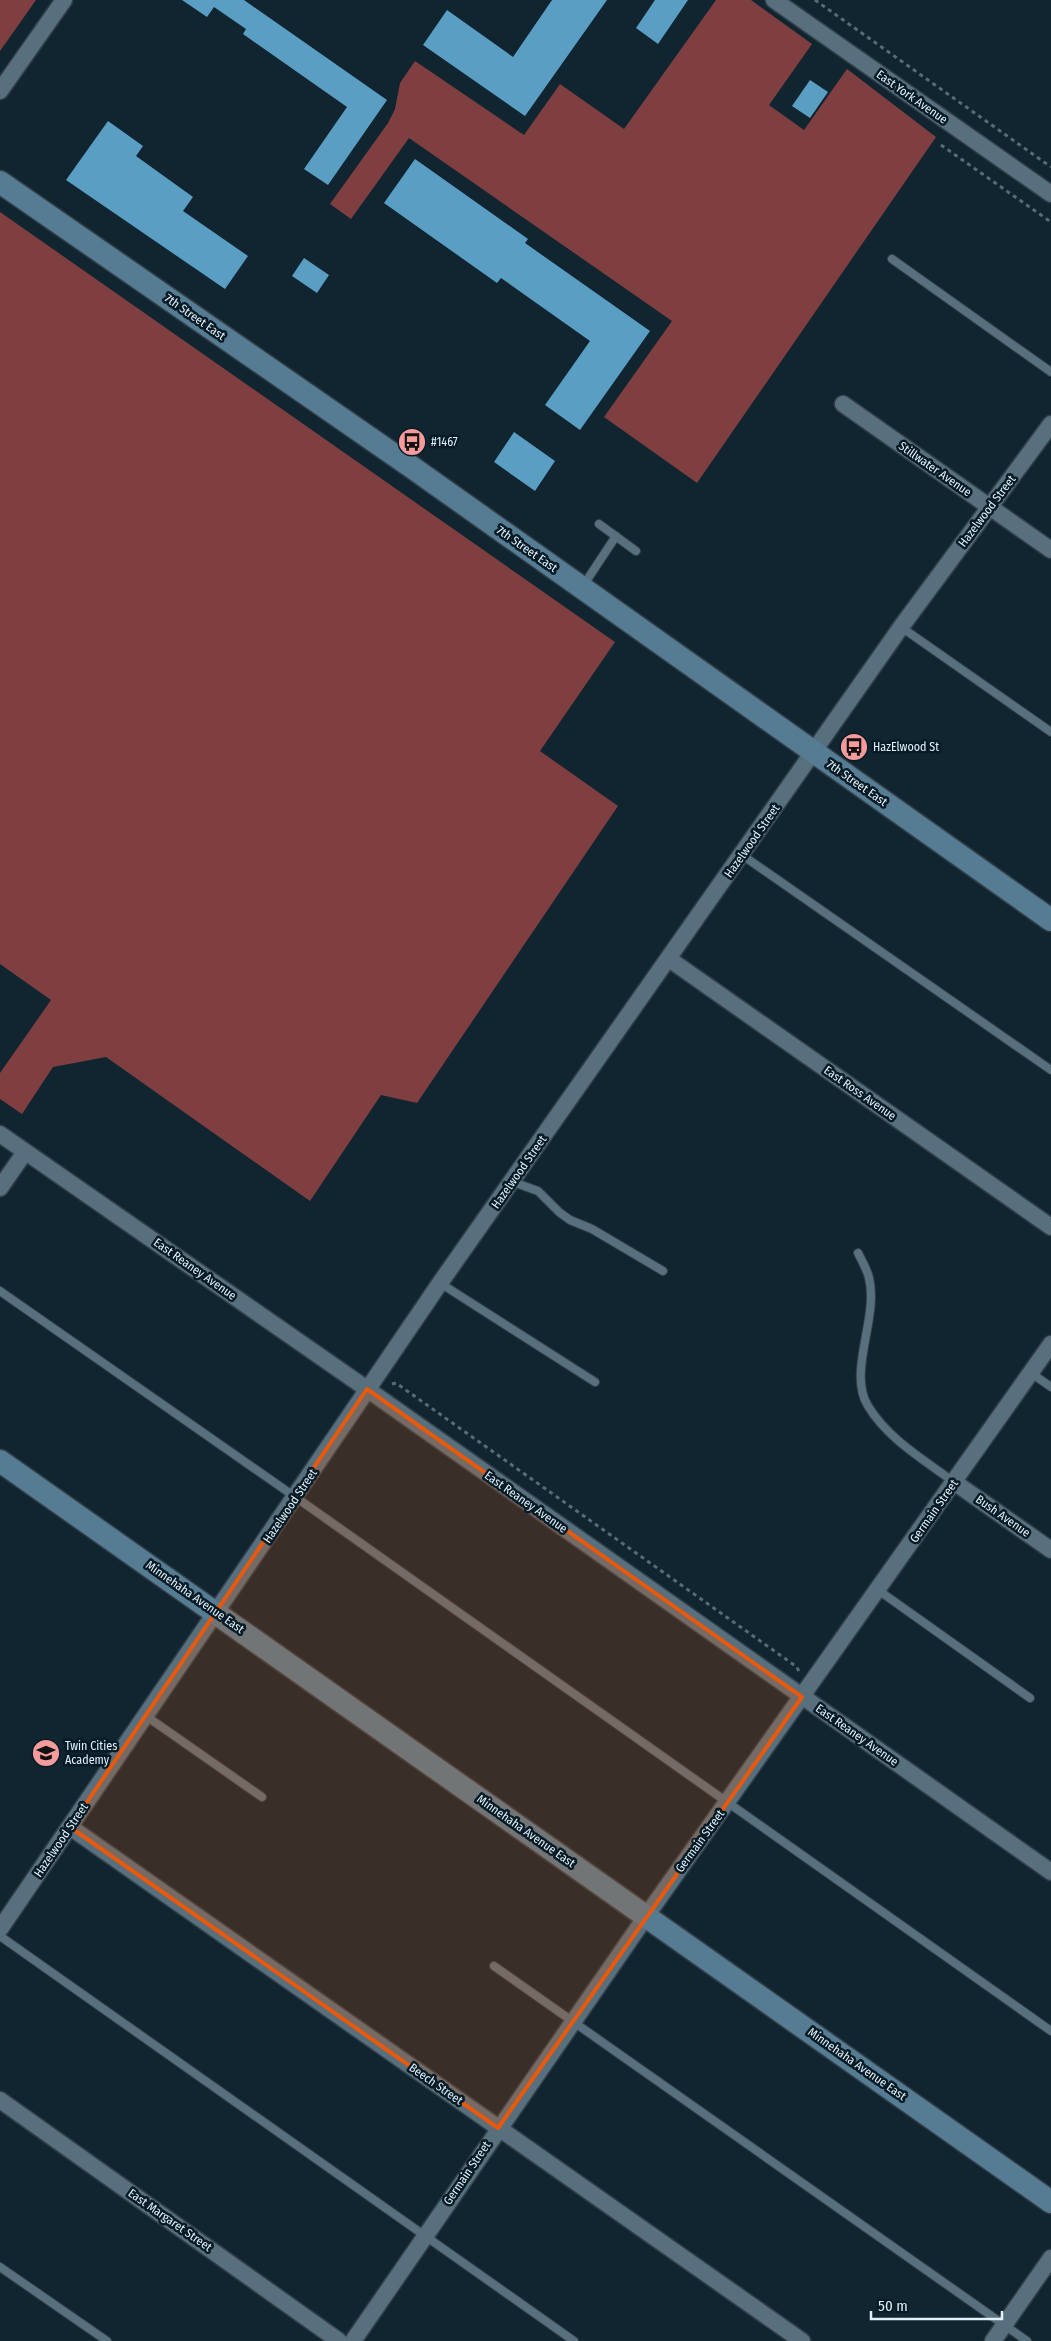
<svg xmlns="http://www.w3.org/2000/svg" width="1051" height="2341" font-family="'Fira Sans Condensed',sans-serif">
	<rect width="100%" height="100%" fill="#102530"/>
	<!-- forest -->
	<g fill="#7f3f41">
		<polygon points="0,0 36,0 0,51"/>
		<polygon points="716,0 751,0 812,44 769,105 804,130 847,69 936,137 697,483 604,417 672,321 409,138 351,219 330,204 388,123 395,109 400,83 415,61 524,135 560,84 624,129"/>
		<polygon points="0,212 615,642 540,751 618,806 417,1103 381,1095 310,1201 106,1057 53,1067 22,1114 0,1099 0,1073 51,1000 0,964"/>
	</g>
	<!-- building -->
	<g fill="#5b9ec4">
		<polygon points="182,0 244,0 387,100 328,185 304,169 347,107 243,34 246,29 214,7 207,17"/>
		<polygon points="552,0 607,0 525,116 423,45 447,10 513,57"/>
		<polygon points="655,0 688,0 658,44 636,28"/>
		<polygon points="810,80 828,92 810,118 792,106"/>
		<polygon points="108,121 143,146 136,156 193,197 183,211 248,256 225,289 66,180"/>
		<polygon points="415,159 528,239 525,243 650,331 580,430 545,405 590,341 501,278 497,283 384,203"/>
		<polygon points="304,258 329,275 317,293 292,276"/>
		<polygon points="514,432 555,461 535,491 494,462"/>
	</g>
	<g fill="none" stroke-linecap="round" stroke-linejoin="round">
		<defs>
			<g id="lane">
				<polyline points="892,259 1051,372"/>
				<polyline points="599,524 636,551"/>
				<polyline points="583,586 616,536"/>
				<polyline points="901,627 1051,732"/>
				<polyline points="742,855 1051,1070"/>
				<polyline points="513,1182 538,1191 559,1212 570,1220 592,1229 663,1271"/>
				<path d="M858,1253C862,1261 867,1269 869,1278C879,1318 847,1372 868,1406C888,1439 924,1460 954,1482"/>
				<polyline points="440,1283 595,1382"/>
				<polyline points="0,1291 311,1508 1051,2031"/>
				<polyline points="1031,1373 1051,1387"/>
				<polyline points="878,1590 1030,1698"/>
				<polyline points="146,1716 262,1797"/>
				<polyline points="0,1936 574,2341"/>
				<polyline points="494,1966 1027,2341"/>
				<polyline points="0,2267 107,2341"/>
			</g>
			<g id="street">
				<polyline points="774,0 1051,194"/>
				<polyline points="0,91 64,0"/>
				<polyline points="843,404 1051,550"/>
				<polyline points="669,959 1051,1227"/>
				<polyline points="0,1134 367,1389 1051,1872"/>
				<polyline points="0,1188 25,1152"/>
				<polyline points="954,1482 1051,1550"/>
				<polyline points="70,1827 802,2341"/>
				<polyline points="0,1929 440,1283 901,627 1051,424"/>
				<polyline points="0,2100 339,2341"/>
				<polyline points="353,2341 647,1915 1051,1344"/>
				<polyline points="993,2341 1051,2258"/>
			</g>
			<g id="secondary">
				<polyline points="0,182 413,468 1051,920"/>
				<polyline points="0,1461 1051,2202"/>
			</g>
		</defs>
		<!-- lane casing -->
		<use href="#lane" stroke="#323f49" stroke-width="10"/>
		<!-- street casing -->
		<use href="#street" stroke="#323f49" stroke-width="19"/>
		<!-- secondary casing -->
		<use href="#secondary" stroke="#323f49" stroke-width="25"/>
		<!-- path -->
		<g stroke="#596b75" stroke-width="3" stroke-dasharray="4 4" stroke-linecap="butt">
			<polyline points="815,0 1051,167"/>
			<polyline points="941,145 1051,222"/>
			<polyline points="392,1384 396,1383 797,1667 799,1672"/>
		</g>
		<!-- lane -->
		<use href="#lane" stroke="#586f7d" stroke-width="8"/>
		<!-- street -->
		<use href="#street" stroke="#586f7d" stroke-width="16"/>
		<!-- secondary -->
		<use href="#secondary" stroke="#557c92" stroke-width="22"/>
	</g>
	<!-- marked area -->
	<path fill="#e8590c" fill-opacity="0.2" stroke="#e8590c" stroke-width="4" stroke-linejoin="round" d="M367,1389L802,1697L498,2128L70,1827Z"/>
	<!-- icons -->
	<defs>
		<symbol id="bus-disc" viewBox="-11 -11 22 22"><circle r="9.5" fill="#f59b9b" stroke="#061b26"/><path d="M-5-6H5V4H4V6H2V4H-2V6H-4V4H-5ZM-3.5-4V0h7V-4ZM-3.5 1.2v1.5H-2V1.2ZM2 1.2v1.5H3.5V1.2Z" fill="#111"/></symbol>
		<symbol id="school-disc" viewBox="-11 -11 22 22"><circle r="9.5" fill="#f59b9b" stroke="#061b26"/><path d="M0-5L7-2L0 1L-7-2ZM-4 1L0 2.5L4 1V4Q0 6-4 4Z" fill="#111"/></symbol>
	</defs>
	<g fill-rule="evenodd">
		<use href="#bus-disc" x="396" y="426" width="32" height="32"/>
		<use href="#bus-disc" x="838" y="731" width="32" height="32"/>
		<use href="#school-disc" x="30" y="1737" width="32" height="32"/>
	</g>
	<g text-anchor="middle" stroke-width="5" stroke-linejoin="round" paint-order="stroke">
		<!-- street labels -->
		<g font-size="12" fill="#e3f0f8" stroke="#061b26">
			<text transform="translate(912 97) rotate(35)" y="4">East York Avenue</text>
			<text transform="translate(195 317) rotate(35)" y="4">7th Street East</text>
			<text transform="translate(935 469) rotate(35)" y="4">Stillwater Avenue</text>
			<text transform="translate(987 511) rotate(-53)" y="4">Hazelwood Street</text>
			<text transform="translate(527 549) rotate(35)" y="4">7th Street East</text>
			<text transform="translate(857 783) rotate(35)" y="4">7th Street East</text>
			<text transform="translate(752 841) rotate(-55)" y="4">Hazelwood Street</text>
			<text transform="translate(860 1093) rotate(35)" y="4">East Ross Avenue</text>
			<text transform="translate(519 1172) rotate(-55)" y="4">Hazelwood Street</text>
			<text transform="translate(195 1269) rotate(35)" y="4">East Reaney Avenue</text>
			<text transform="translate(526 1502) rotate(35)" y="4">East Reaney Avenue</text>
			<text transform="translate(290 1506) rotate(-56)" y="4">Hazelwood Street</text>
			<text transform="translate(934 1511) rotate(-55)" y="4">Germain Street</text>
			<text transform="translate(1003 1516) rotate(35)" y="4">Bush Avenue</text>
			<text transform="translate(195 1597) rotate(35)" y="4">Minnehaha Avenue East</text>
			<text transform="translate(857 1735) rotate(35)" y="4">East Reaney Avenue</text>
			<text transform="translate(526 1831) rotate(35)" y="4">Minnehaha Avenue East</text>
			<text transform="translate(61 1840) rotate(-56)" y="4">Hazelwood Street</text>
			<text transform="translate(700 1841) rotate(-54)" y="4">Germain Street</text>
			<text transform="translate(857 2064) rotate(35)" y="4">Minnehaha Avenue East</text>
			<text transform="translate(436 2084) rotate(35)" y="4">Beech Street</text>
			<text transform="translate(467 2173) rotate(-56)" y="4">Germain Street</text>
			<text transform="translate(170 2220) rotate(35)" y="4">East Margaret Street</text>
		</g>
		<!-- poi labels -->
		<g font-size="12" fill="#e3f0f8" stroke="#061b26" text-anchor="start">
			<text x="431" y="446">#1467</text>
			<text x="873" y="751">HazElwood St</text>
			<text x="65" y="1750">Twin Cities<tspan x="65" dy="14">Academy</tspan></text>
		</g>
	</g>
	<!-- scale -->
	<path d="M871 2311v8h131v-8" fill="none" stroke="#e3f0f8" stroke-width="2.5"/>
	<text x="878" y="2311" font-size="15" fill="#e3f0f8" stroke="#061b26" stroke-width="4" paint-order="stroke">50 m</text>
</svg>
